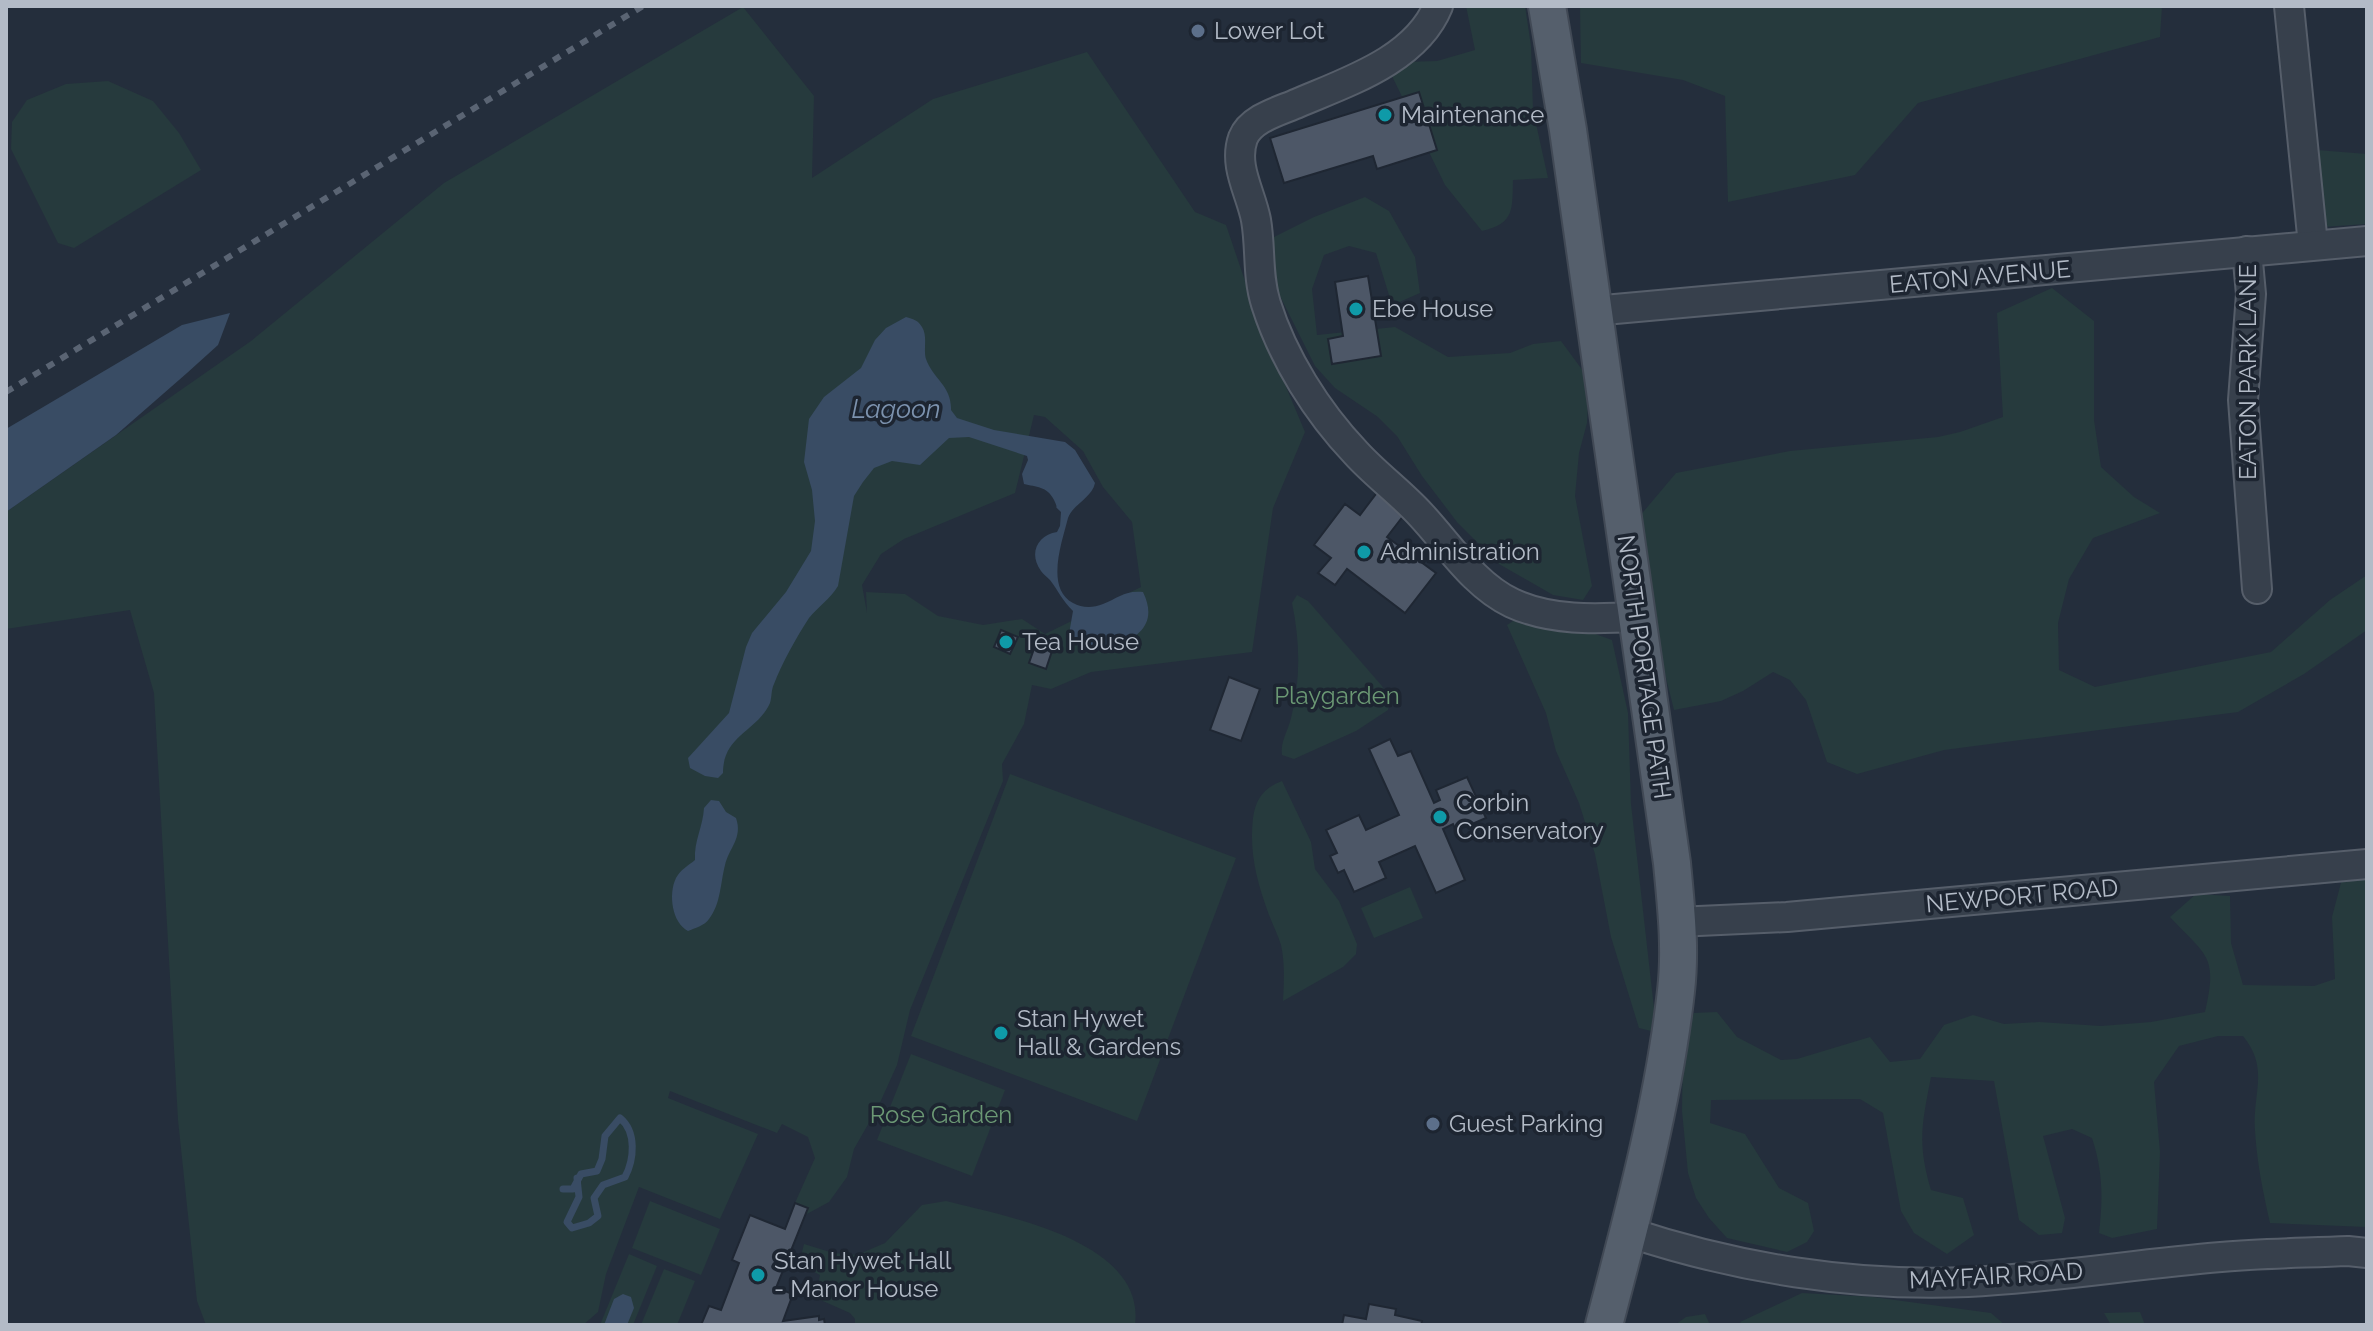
<svg xmlns="http://www.w3.org/2000/svg" width="2373" height="1331" font-family="Raleway,sans-serif">
	<rect width="100%" height="100%" fill="#242e3c"/>
	<!-- green -->
	<g fill="#263a3d" fill-rule="evenodd">
		<path d="M1466,6H1525L1531,46L1533,110L1548,178L1513,180C1512,210 1515,223 1482,231L1445,185L1391,74L1406,62L1437,61L1475,50Z"/>
		<polygon points="1580,6 2162,6 2160,37 1918,103 1855,175 1728,202 1725,96 1683,80 1581,63"/>
		<path d="M743,7L814,96L812,178L933,99L1087,52L1195,212L1226,225L1260,325L1305,432L1273,508L1252,652L1091,672L1051,689L1032,685L1024,724L1002,764L1003,781L910,1010L897,1065L878,1107L854,1149L847,1177L829,1202L805,1215L808,1208L795,1203L815,1158L808,1137L782,1124L777,1133L670,1091L668,1098L758,1134L720,1219L639,1187L606,1274L598,1312L583,1325H206L197,1301L178,1120L154,693L130,610L6,629V512L251,341L444,183ZM1034,415L1045,417L1083,451L1103,487L1132,522L1141,587L1045,634L1022,619L983,625L938,616L905,594L866,592L867,613L862,585L881,554L904,539L1015,493Z"/>
		<polygon points="108,81 153,101 179,133 201,170 74,248 58,243 11,149 12,122 27,100 66,84"/>
		<polygon points="2317,150 2367,154 2367,224 2322,227"/>
		<polygon points="1365,197 1389,211 1415,257 1420,293 1397,303 1389,295 1376,253 1349,246 1324,255 1312,289 1317,335 1395,327 1448,357 1510,353 1533,344 1561,341 1589,379 1587,423 1579,453 1575,496 1592,586 1583,600 1553,595 1499,564 1457,522 1422,476 1397,436 1378,417 1335,388 1315,366 1266,268 1270,239 1314,217"/>
		<polygon points="2052,288 2094,321 2094,420 2101,467 2134,497 2160,513 2093,538 2069,579 2058,623 2059,670 2095,687 2271,652 2330,600 2367,575 2367,630 2304,674 2238,712 1944,750 1857,774 1827,762 1806,700 1790,680 1773,672 1743,691 1721,701 1674,710 1660,654 1639,517 1676,473 1790,451 1938,437 1960,432 2003,417 1997,313"/>
		<path d="M1297,595L1308,601L1382,686L1390,699L1388,710L1356,731L1294,759L1282,755C1280,742 1288,731 1291,718C1301,680 1300,641 1292,603Z"/>
		<polygon points="1519,617 1576,627 1612,640 1628,713 1631,804 1654,1008 1651,1031 1639,1028 1611,937 1595,854 1579,803 1556,751 1546,713 1507,625"/>
		<polygon points="1010,774 1236,858 1137,1121 911,1036"/>
		<path d="M1282,781L1311,842L1315,869L1339,901L1357,944L1356,954L1343,967L1283,1001C1284,982 1285,963 1281,945C1278,935 1273,925 1269,915C1257,882 1249,853 1253,818C1256,798 1264,788 1282,781Z"/>
		<path d="M2367,877V1227L2270,1223C2263,1192 2257,1163 2255,1131C2252,1093 2270,1069 2243,1036H2218L2179,1046L2154,1082L2160,1152L2157,1229L2112,1238L2099,1233C2103,1199 2103,1171 2092,1138L2072,1129L2043,1136L2065,1218L2062,1233L2039,1235L2019,1220L1994,1081L1931,1077C1922,1124 1917,1143 1931,1190L1963,1198L1974,1235L1947,1254L1914,1233L1901,1211L1883,1113L1860,1099L1711,1100L1710,1123L1745,1134L1779,1188L1808,1203L1814,1231L1807,1242L1787,1252L1727,1238L1709,1218L1696,1198L1688,1173L1682,1111L1683,1042L1694,1013L1717,1012L1737,1037L1781,1060L1797,1059L1870,1037L1890,1062L1920,1059L1944,1025L1973,1015L2004,1024L2039,1022L2101,1026L2151,1022L2205,1012C2218,955 2207,957 2170,917L2196,894L2230,896L2231,943L2243,985L2314,986L2335,979L2332,917L2342,879Z"/>
		<polygon points="1410,887 1423,918 1374,938 1361,908"/>
		<polygon points="911,1054 1005,1090 972,1176 877,1140"/>
		<polygon points="650,1201 720,1229 701,1275 632,1248"/>
		<path d="M946,1201C1005,1216 1146,1241 1135,1325H855V1319L850,1313L816,1298L820,1275L799,1264L804,1244L833,1253L857,1255L885,1243L922,1205Z"/>
		<polygon points="629,1254 657,1266 633,1325 600,1325"/>
		<polygon points="664,1269 695,1281 677,1325 641,1325"/>
		<polygon points="1802,1293 1873,1297 1991,1313 2005,1325 1743,1325 1740,1322"/>
		<polygon points="2140,1312 2145,1325 2111,1325 2104,1313"/>
		<polygon points="1705,1314 1710,1325 1675,1325 1686,1317"/>
	</g>
	<!-- water -->
	<g fill="#394c64">
		<polygon points="230,313 218,345 187,373 116,435 6,512 6,429 182,325"/>
		<path d="M906,317C913,319 918,320 922,327C928,337 923,349 926,359C933,379 952,386 951,410L957,418L994,430L1065,442L1075,450L1095,483C1092,498 1073,504 1068,518C1062,542 1045,588 1073,603C1082,608 1093,608 1103,604C1118,598 1125,590 1143,592C1157,621 1142,636 1115,647C1107,650 1097,652 1089,650C1083,649 1077,645 1071,642L1069,634L1073,611C1062,600 1059,592 1050,580C1047,577 1043,574 1041,571C1028,553 1038,535 1057,532L1060,526L1061,512C1052,503 1060,512 1054,500C1047,486 1036,487 1024,484L1022,474L1028,460L1027,456L969,437L949,438L920,465L892,461L874,468L863,482L854,496L838,586C830,599 818,607 809,618C796,638 782,663 774,684C771,690 772,697 770,703C757,732 723,735 723,773L718,778L705,776L690,768L688,758L729,713L746,647L752,633L786,592L811,551L815,521L812,490L804,462L809,419L824,397L861,368L875,340L886,328Z"/>
		<path d="M711,800L719,801L726,812L736,818C743,838 729,848 725,865C720,885 721,903 709,919C704,926 695,928 688,931C672,923 668,894 676,878C680,870 689,865 695,860C694,840 703,827 704,808Z"/>
		<polygon points="623,1294 631,1297 634,1308 627,1325 604,1325 614,1299"/>
	</g>
	<g fill="none" stroke-linecap="round" stroke-linejoin="round">
		<!-- stream -->
		<path stroke="#394c64" stroke-width="7" d="M563,1189H573L581,1174L597,1171L602,1159L605,1136L620,1118C637,1132 634,1160 625,1177L603,1185L594,1198L598,1216L589,1223L572,1228L567,1222L579,1197L577,1178"/>
	</g>
	<!-- building -->
	<g fill="#4d5767" stroke="#1f2733" stroke-width="2">
		<polygon points="1419,92 1437,150 1377,169 1373,156 1284,183 1270,138"/>
		<polygon points="1368,276 1381,356 1332,364 1328,339 1343,336 1335,282"/>
		<polygon points="1379,490 1407,511 1387,537 1436,573 1405,613 1347,569 1335,585 1318,573 1331,558 1314,545 1345,504 1360,515"/>
		<polygon points="1001,630 1018,637 1010,654 994,647"/>
		<polygon points="1035,646 1052,651 1046,669 1029,663"/>
		<polygon points="1229,677 1260,689 1241,741 1210,730"/>
		<polygon points="1390,739 1398,756 1411,751 1434,803 1440,800 1436,790 1467,777 1486,818 1456,831 1453,824 1443,829 1465,880 1436,893 1415,846 1379,862 1386,878 1354,892 1344,870 1338,873 1330,856 1337,853 1326,830 1359,815 1366,830 1399,815 1369,749"/>
		<polygon points="795,1203 808,1208 776,1288 793,1294 783,1321 819,1316 819,1320 824,1319 825,1325 701,1325 709,1306 721,1310 739,1263 732,1260 750,1215 785,1229"/>
		<polygon points="1369,1304 1396,1309 1395,1315 1422,1321 1421,1325 1342,1325 1344,1315 1366,1319"/>
	</g>
	<g fill="none" stroke-linecap="round" stroke-linejoin="round">
		<defs>
			<g id="minor">
				<path d="M1438,6C1416,60 1347,82 1298,103C1280,111 1251,118 1243,138C1233,166 1251,193 1256,220C1261,248 1257,276 1266,304C1283,358 1317,412 1356,453C1376,475 1401,493 1421,515C1449,545 1474,585 1512,603C1551,621 1594,619 1637,617"/>
				<polyline points="2289,6 2313,245"/>
				<polyline points="2247,251 2251,294 2243,400 2257,589"/>
				<polyline points="1593,311 2367,241"/>
				<polyline points="1677,922 1787,917 2367,864"/>
				<path d="M1628,1232C1736,1268 1854,1287 1968,1282C2053,1278 2136,1264 2221,1257C2263,1253 2306,1253 2348,1251L2367,1253"/>
			</g>
			<path id="major" d="M1547,6L1568,130L1672,863C1676,906 1681,948 1676,991C1664,1100 1632,1219 1604,1325"/>
		</defs>
		<!-- minor casing -->
		<use href="#minor" stroke="#565e6a" stroke-width="32"/>
		<!-- major casing -->
		<use href="#major" stroke="#414955" stroke-width="40"/>
		<!-- minor -->
		<use href="#minor" stroke="#37404c" stroke-width="28"/>
		<!-- major -->
		<use href="#major" stroke="#555f6c" stroke-width="36"/>
		<!-- rail -->
		<polyline stroke="#5a6473" stroke-width="6" stroke-dasharray="8 8" stroke-linecap="butt" points="6,392 643,6"/>
	</g>
	<!-- markers -->
	<g fill="#5c6f8a" stroke="#1d2531" stroke-width="3">
		<circle cx="1198" cy="31" r="8"/>
		<circle cx="1433" cy="1124" r="8"/>
	</g>
	<g fill="#0f9aa8" stroke="#1d2531" stroke-width="3">
		<circle cx="1385" cy="115" r="8"/>
		<circle cx="1356" cy="309" r="8"/>
		<circle cx="1364" cy="552" r="8"/>
		<circle cx="1006" cy="642" r="8"/>
		<circle cx="1440" cy="817" r="8"/>
		<circle cx="1001" cy="1033" r="8"/>
		<circle cx="758" cy="1275" r="8"/>
	</g>
	<g text-anchor="middle" stroke-width="7" stroke-linejoin="round" paint-order="stroke">
		<!-- poi labels -->
		<g font-size="24" fill="#b3bbc7" stroke="#1d2531" text-anchor="start">
			<text x="1214" y="39">Lower Lot</text>
			<text x="1401" y="123">Maintenance</text>
			<text x="1372" y="317">Ebe House</text>
			<text x="1380" y="560">Administration</text>
			<text x="1022" y="650">Tea House</text>
			<text x="1456" y="811">Corbin<tspan x="1456" dy="28">Conservatory</tspan></text>
			<text x="1017" y="1027">Stan Hywet<tspan x="1017" dy="28">Hall &amp; Gardens</tspan></text>
			<text x="1449" y="1132">Guest Parking</text>
			<text x="774" y="1269">Stan Hywet Hall<tspan x="774" dy="28">- Manor House</tspan></text>
		</g>
		<!-- street labels -->
		<g font-size="24" fill="#b3bbc7" stroke="#1d2531">
			<text transform="translate(1980 277) rotate(-5)" y="8">EATON AVENUE</text>
			<text transform="translate(2248 372) rotate(-90)" y="8">EATON PARK LANE</text>
			<text transform="translate(1644 667) rotate(82)" y="8">NORTH PORTAGE PATH</text>
			<text transform="translate(2022 896) rotate(-5)" y="8">NEWPORT ROAD</text>
			<text transform="translate(1996 1276) rotate(-3)" y="8">MAYFAIR ROAD</text>
		</g>
		<!-- park labels -->
		<g font-size="24" fill="#6b9874" stroke="#1d2531">
			<text x="1337" y="704">Playgarden</text>
			<text x="941" y="1123">Rose Garden</text>
		</g>
		<!-- water labels -->
		<g font-size="26" font-style="italic" fill="#7c92ae" stroke="#1d2531">
			<text x="896" y="418">Lagoon</text>
		</g>
	</g>
	<!-- border -->
	<rect width="2373" height="1331" fill="none" stroke="#b3bbc7" stroke-width="16"/>
</svg>
